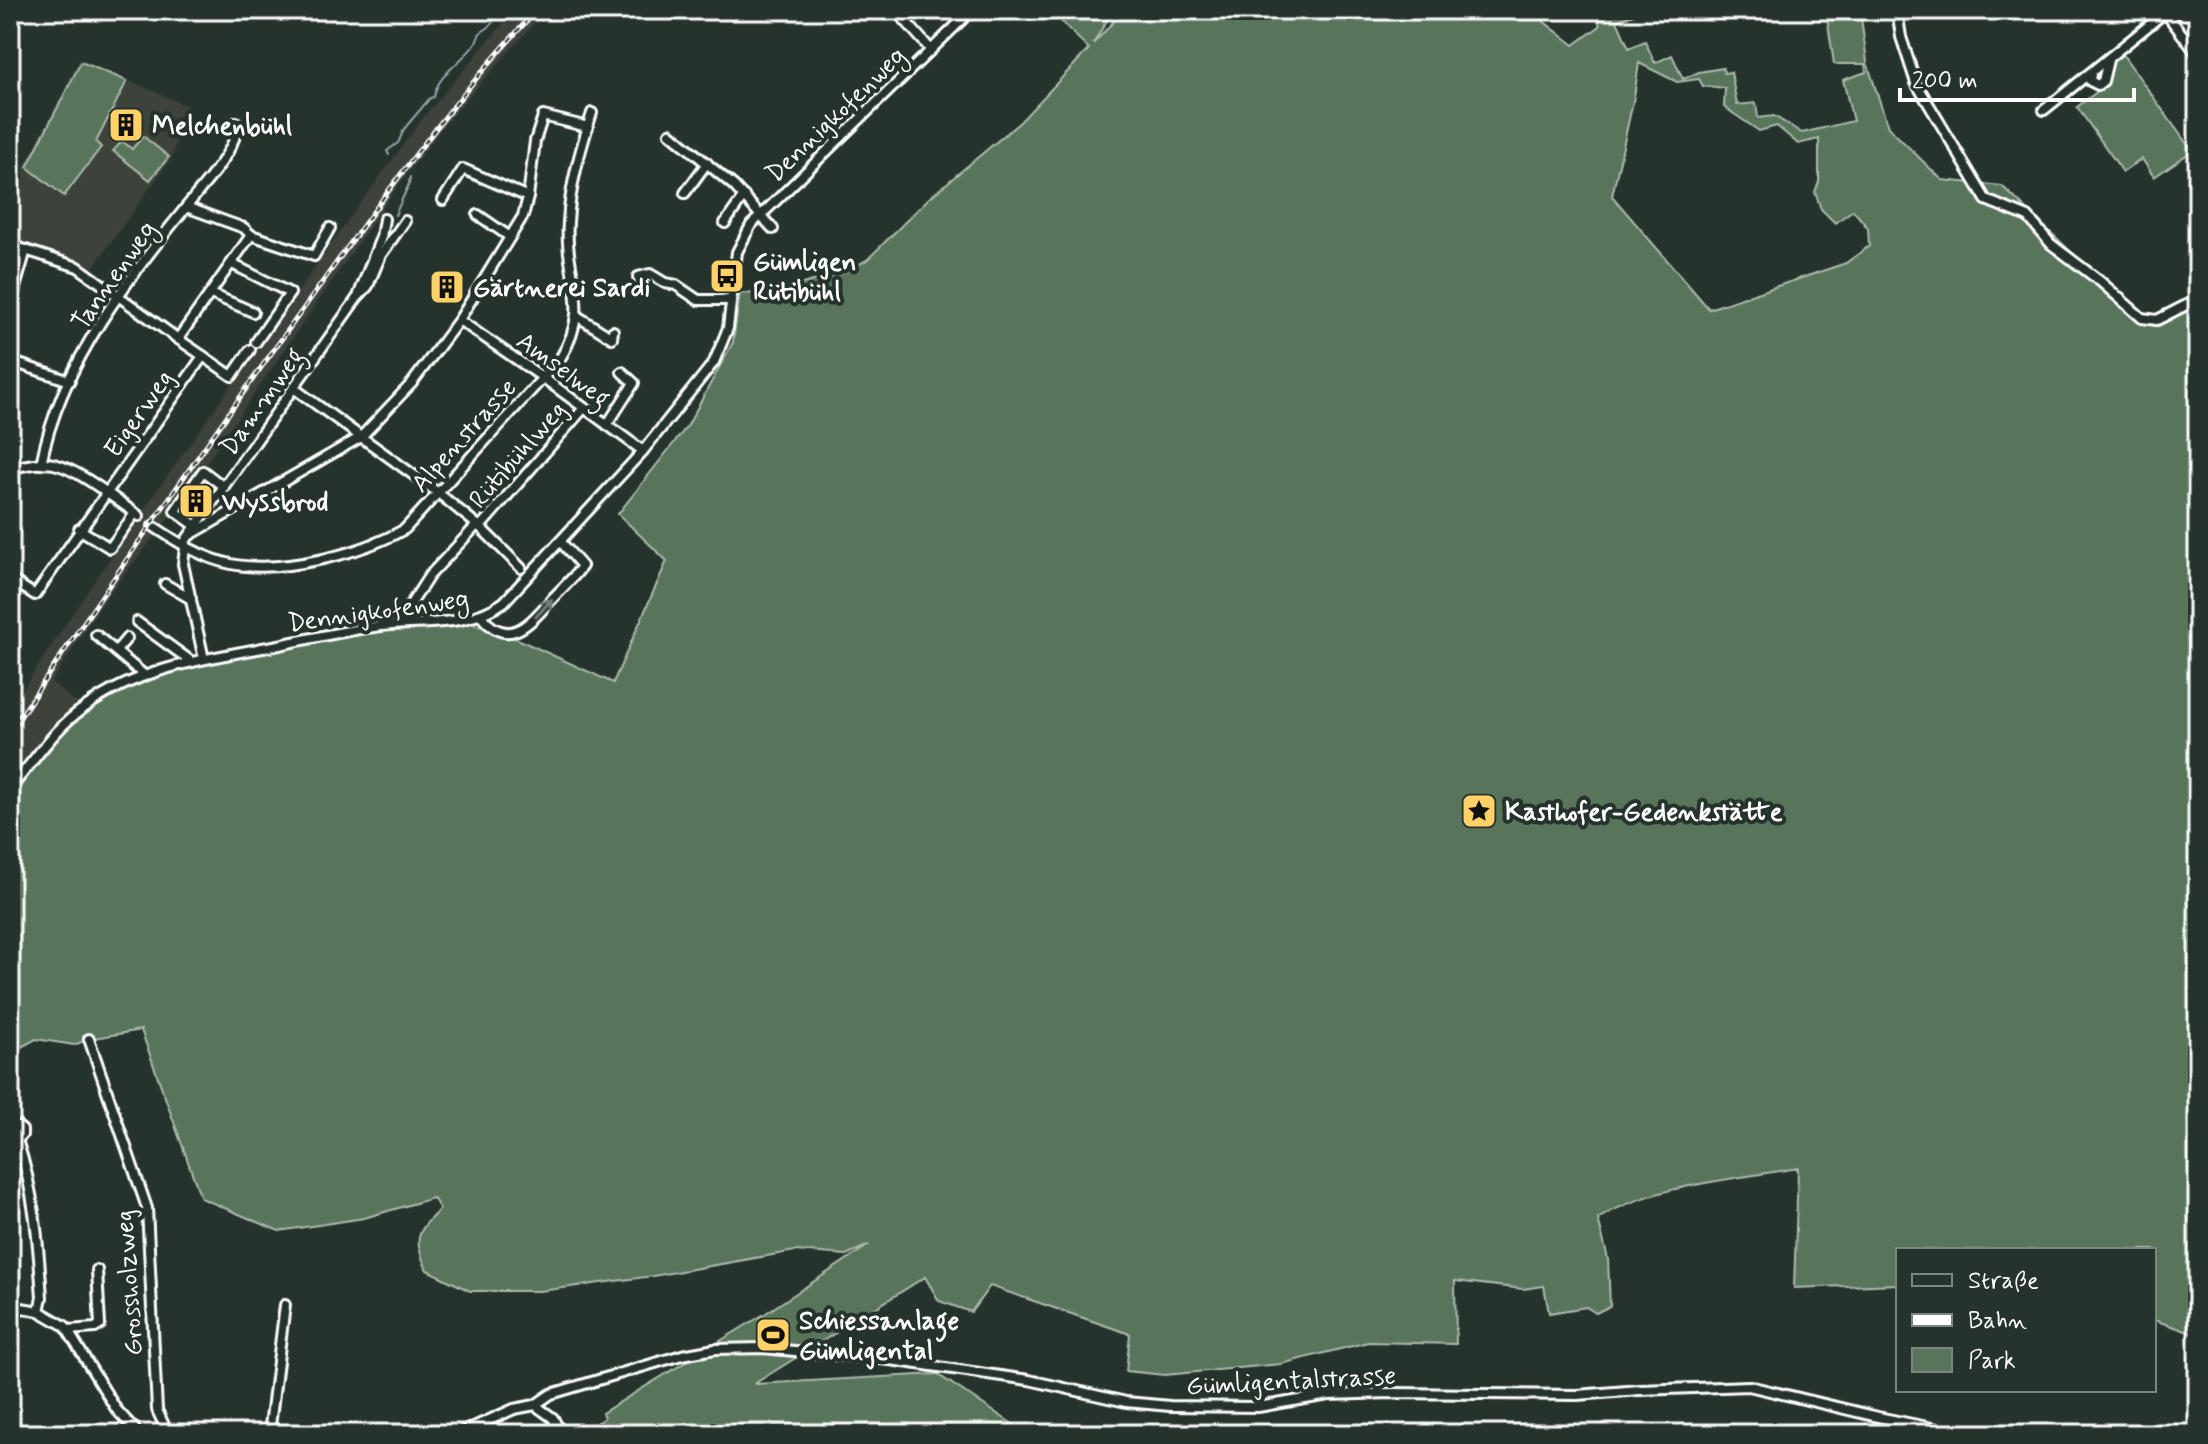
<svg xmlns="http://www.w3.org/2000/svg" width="2208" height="1444" font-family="Mynerve,sans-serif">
	<rect width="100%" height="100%" fill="#26332d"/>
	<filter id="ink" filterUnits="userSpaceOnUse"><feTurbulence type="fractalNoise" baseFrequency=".0125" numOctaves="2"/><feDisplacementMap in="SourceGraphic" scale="16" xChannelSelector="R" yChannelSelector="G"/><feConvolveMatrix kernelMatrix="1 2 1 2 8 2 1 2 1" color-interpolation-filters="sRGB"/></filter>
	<g filter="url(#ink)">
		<!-- built -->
		<g fill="#3d423b">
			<polygon points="515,10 546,10 443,126 397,187 162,527 107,596 51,682 78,704 48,732 16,771 10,772 10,709 61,631 139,516 346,223 426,114"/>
			<polygon points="80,59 187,106 172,157 91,270 80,263 10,240 10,195"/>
		</g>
		<!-- green -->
		<g fill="#58755c" stroke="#acbaae" stroke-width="2" fill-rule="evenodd">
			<path d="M1050,10H1113L1093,44L1124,10H1529L1574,45L1600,26L1596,10H1643L1617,21L1629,48L1645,41L1655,63L1672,55L1683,79L1699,72L1723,68L1724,73L1731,72L1737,105L1756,103L1758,118L1774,116L1802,133L1853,121L1843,80L1866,72L1865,64H1834L1827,17L1860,10L1867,62L1888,127L1942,180L2002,186L2086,266L2148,320L2198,299V1335L2154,1320V1250H1898V1284L1794,1288L1798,1168C1736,1179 1651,1185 1598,1219L1608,1259L1610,1306L1596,1313L1586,1307L1549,1313L1544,1286L1523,1289L1455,1281L1456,1344L1368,1342L1281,1364L1165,1375L1126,1371L1130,1334L990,1286L971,1312L939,1301L925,1277L754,1384L937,1374L1028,1434H684L683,1427L672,1434H580L604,1418L602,1413L766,1313L869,1245L846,1255L795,1251L653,1276L540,1291H470L427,1270C413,1238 416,1233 440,1209L433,1198L364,1218L279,1231L201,1198L141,1030L89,1039L74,1045L36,1039L10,1053V803L25,780L73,721L155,672L361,629L461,620L515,638L613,683L667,561L618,514L688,425L733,342L740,293L766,294L842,273L867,260L928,199L1020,122L1089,49ZM1639,63L1677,82L1699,79L1703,86L1725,88L1724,107L1759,131L1777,126L1798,144L1819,139V182L1815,192L1821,209L1835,223L1853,210L1868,228L1869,246L1846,263L1709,309L1612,196L1634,97Z"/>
			<polygon points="2121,52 2192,151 2154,177 2142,159 2123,172 2077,107 2107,84 2110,66"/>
			<polygon points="81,62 127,81 96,142 101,147 64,196 27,167"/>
			<polygon points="143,136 169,157 150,180 113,151 122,141 132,149"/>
		</g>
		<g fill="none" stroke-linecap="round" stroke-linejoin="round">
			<!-- stream -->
			<g stroke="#92a4a9" stroke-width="2">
				<path d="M389,155L387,151L398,143L404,129L430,98L434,97C438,69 472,59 480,33L489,27L494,20L491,10"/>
				<polyline points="395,215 409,184 410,177"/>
			</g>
			<!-- minor-tunnel -->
			<polyline stroke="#3c4742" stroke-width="8" stroke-dasharray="8 4" stroke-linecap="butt" points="139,516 153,526"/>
			<defs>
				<g id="minor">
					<polyline points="896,10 931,50"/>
					<polyline points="1897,10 1901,37 1916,83 1986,200 2028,217 2051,244 2101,282 2142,318 2157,320 2198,299"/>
					<polyline points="2165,12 2198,55"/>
					<polyline points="2091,73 2090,81 2098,85 2103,81 2108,60"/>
					<polyline points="2044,110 2168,10"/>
					<polyline points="670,133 734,186 773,229"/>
					<polyline points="685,193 707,163"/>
					<polyline points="443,200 463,169 528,197"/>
					<polyline points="186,207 244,228 251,235 314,256 330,228"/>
					<polyline points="478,215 510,237"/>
					<polyline points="725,223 744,196"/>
					<polyline points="10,245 78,267 178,339"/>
					<polyline points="232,264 290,293 256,342"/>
					<polyline points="638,277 650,274 665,283 676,285 698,300 731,300"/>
					<polyline points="211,294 253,312"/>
					<polyline points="359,294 381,237 384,219"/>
					<polyline points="10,305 26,250"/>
					<polyline points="577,316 612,338 613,331"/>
					<polyline points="459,320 542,377 643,451"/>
					<polyline points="203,356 232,376 250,350"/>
					<polyline points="10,361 70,381"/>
					<polyline points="295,389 437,492 480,527 521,568"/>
					<polyline points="607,425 634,383 622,372"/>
					<path d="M41,464C61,359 135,270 200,190C212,176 241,141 236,122"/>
					<path d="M10,468C24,466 40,461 54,464C80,470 116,500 139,516"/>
					<path d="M153,526C177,542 202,558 231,564C282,574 360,554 405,529L560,359C594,303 564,278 568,222C570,185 581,148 592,113"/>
					<polyline points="196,526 175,511 203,471 224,487"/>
					<polyline points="480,527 584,408"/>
					<polyline points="79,529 110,548 135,513"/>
					<polyline points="192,534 361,437 412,383 459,320 523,216 528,197 535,141 543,116 588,127"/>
					<polyline points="10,579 35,595 203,356 178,339 251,235"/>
					<polyline points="165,584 191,599"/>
					<path d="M481,616C509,651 531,622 552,599C562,588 574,578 582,566L561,542"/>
					<polyline points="137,622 192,662"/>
					<polyline points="398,624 429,576 476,526"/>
					<polyline points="96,635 144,675"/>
					<polyline points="116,651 127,638"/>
					<polyline points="204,659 183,564 186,540 357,298 368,286 381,255 405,221"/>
					<path d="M10,781L18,779C39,754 56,727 84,708C141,666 211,658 279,645C313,638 347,630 381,626C423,621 468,628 504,602L643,451L714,362L728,328L737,252L751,225L972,10"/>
					<polyline points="89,1039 147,1208 157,1410 168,1434"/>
					<path d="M10,1129L17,1126L22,1130V1135L17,1140C35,1193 38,1242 42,1297L39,1311"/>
					<polyline points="10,1306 39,1311 65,1326 116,1409 139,1434"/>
					<polyline points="68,1330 95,1328 100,1325 97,1270"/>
					<polyline points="535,1405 551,1394 682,1355 715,1349 763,1348 890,1360 1029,1380 1126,1402 1170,1406 1258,1407 1329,1395 1391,1393 1577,1395 1640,1390 1749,1386 1878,1417 1962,1434"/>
					<polyline points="269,1434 285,1305"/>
					<polyline points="458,1434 514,1409 535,1405 553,1418 561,1434"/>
				</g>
			</defs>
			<!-- minor casing -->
			<use href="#minor" stroke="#fff" stroke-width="14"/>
			<!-- minor -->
			<use href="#minor" stroke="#26332d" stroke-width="8"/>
			<defs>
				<path id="rail" d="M10,732C106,588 205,445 306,305C379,203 451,101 537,10"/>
			</defs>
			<!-- rail casing -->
			<use href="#rail" stroke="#fff" stroke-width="5"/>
			<!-- rail -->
			<use href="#rail" stroke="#26332d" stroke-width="2" stroke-dasharray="6" stroke-linecap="butt"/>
		</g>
		<!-- one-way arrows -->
		<defs><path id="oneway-shaft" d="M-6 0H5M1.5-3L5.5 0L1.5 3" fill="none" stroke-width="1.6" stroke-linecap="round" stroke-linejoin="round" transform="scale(2)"/></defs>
		<use stroke="#727a76" href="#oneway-shaft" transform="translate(544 608) rotate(-48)"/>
	</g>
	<!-- icons -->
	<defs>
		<symbol id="building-square" viewBox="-11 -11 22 22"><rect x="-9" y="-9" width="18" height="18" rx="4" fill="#ffd166" stroke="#26332d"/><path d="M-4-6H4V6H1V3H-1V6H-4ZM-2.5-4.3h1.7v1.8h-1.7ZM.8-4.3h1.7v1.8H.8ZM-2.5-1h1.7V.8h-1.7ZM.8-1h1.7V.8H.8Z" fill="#111"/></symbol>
		<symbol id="bus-square" viewBox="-11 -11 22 22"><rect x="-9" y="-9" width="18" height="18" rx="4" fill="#ffd166" stroke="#26332d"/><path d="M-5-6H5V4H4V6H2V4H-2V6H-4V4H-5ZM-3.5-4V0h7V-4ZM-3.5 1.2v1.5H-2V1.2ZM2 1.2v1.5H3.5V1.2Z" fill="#111"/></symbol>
		<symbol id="sight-square" viewBox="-11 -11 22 22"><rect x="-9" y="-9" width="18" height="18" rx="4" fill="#ffd166" stroke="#26332d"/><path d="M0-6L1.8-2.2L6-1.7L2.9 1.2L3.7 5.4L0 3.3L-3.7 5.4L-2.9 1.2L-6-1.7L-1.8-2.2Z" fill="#111"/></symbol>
		<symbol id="stadium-square" viewBox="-11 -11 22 22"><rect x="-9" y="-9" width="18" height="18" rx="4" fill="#ffd166" stroke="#26332d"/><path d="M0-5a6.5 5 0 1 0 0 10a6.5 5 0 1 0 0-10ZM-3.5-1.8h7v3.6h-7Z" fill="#111"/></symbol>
	</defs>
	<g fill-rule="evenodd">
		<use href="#building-square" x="106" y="105" width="40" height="40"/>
		<use href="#bus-square" x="707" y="256" width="40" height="40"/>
		<use href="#building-square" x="427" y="267" width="40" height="40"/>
		<use href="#building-square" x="176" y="481" width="40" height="40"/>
		<use href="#sight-square" x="1459" y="791" width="40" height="40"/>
		<use href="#stadium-square" x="753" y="1315" width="40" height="40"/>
	</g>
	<g text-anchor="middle" stroke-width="8" stroke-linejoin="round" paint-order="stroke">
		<!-- street labels -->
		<g font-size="26" fill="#fff" stroke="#26332d">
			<text transform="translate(835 114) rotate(-44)" y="9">Dennigkofenweg</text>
			<text transform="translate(113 275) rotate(-55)" y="9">Tannenweg</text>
			<text transform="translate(564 369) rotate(36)" y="9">Amselweg</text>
			<text transform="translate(261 401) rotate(-55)" y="9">Dammweg</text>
			<text transform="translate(138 413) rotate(-55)" y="9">Eigerweg</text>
			<text transform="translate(463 435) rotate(-48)" y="9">Alpenstrasse</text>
			<text transform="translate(517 454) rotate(-49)" y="9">Rütibühlweg</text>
			<text transform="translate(378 610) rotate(-8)" y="9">Dennigkofenweg</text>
			<text transform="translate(128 1283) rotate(-94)" y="9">Grossholzweg</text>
			<text transform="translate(1291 1380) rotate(-3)" y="9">Gümligentalstrasse</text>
		</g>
		<!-- poi labels -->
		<g font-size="26" font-weight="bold" fill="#fff" stroke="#26332d" text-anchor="start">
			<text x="152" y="134">Melchenbühl</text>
			<text x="753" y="270">Gümligen<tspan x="753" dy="30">Rütibühl</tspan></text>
			<text x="473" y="296">Gärtnerei Sardi</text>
			<text x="222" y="510">Wyssbrod</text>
			<text x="1505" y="820">Kasthofer-Gedenkstätte</text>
			<text x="799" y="1329">Schiessanlage<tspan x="799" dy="30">Gümligental</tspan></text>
		</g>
	</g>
	<!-- margin -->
	<rect width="2208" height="1444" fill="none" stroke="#26332d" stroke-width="40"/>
	<rect x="20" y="20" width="2168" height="1404" fill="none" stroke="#fff" stroke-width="3" filter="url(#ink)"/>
	<!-- legend -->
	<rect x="1896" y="1248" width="260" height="144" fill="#26332d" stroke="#7d8581" stroke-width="2"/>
	<rect x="1912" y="1274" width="40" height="12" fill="#26332d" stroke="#7d8581" stroke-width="2"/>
	<text x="1968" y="1288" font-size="24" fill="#ffffff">Straße</text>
	<rect x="1912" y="1314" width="40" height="12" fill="#ffffff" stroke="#7d8581" stroke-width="2"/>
	<text x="1968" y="1328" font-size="24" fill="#ffffff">Bahn</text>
	<rect x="1912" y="1348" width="40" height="24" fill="#58755c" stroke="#7d8581" stroke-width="2"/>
	<text x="1968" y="1368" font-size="24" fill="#ffffff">Park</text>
	<!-- scale -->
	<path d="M1900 88v12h234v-12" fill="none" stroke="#ffffff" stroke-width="4"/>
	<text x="1912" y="88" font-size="24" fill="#ffffff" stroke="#26332d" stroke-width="6" paint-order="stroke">200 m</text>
</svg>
